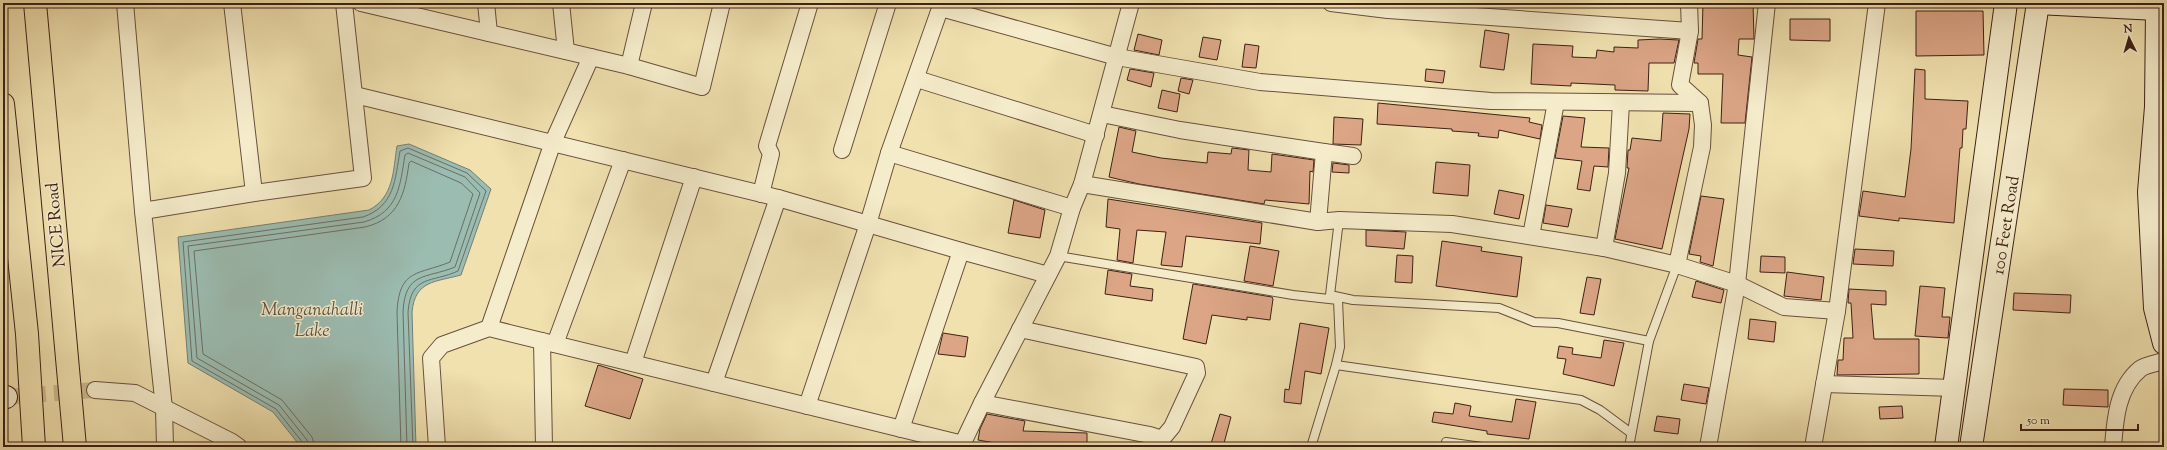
<svg xmlns="http://www.w3.org/2000/svg" width="2167" height="450" font-family="'Sorts Mill Goudy',serif">
	<rect width="100%" height="100%" fill="#f0e1af"/>
	<filter id="stains"><feTurbulence type="fractalNoise" baseFrequency=".005" numOctaves="4"/><feColorMatrix values="0 0 0 0 .2 0 0 0 0 .09 0 0 0 0 .02 0 0 0 .5 -.17"/></filter>
	<radialGradient id="worn" r=".72"><stop offset=".6" stop-color="#630" stop-opacity="0"/><stop offset="1" stop-color="#630" stop-opacity=".3"/></radialGradient>
	<!-- water -->
	<path fill="#9bbcb1" stroke="#767e73" d="M409,144L470,170L491,189L461,275C436,282 415,280 412,312L416,447H301L273,412L188,363L178,237L369,210C394,197 393,171 397,146Z"/>
	<g fill="none" stroke-linecap="round" stroke-linejoin="round">
		<!-- shore -->
		<g stroke="#6c6e63" stroke-width="1">
			<path d="M304,447L303,443L276,409L192,361L183,242L363,217C395,206 395,179 400,151L408,148L467,173L486,191L458,271C432,283 411,274 408,312L413,447"/>
			<path d="M309,447L307,440L279,405L197,358L188,246L364,222C399,212 400,185 405,155L408,153L465,177L480,193L455,267C426,279 405,271 403,312L407,447"/>
			<path d="M315,447L312,437L282,400L203,354L194,251L365,227C399,219 405,193 409,163L411,161L461,183L473,194L450,262C419,275 399,268 397,312L401,447"/>
		</g>
	</g>
	<!-- building -->
	<g fill="#dba586" stroke="#3e2015">
		<polygon points="1703,3 1753,3 1754,39 1739,39 1738,55 1752,57 1745,123 1721,123 1723,74 1698,74 1698,63 1694,63 1698,39 1702,39"/>
		<polygon points="1916,11 1983,11 1984,55 1916,56"/>
		<polygon points="1790,19 1830,19 1830,41 1790,40"/>
		<polygon points="1485,30 1509,34 1504,70 1480,67"/>
		<polygon points="1138,34 1162,40 1159,55 1134,50"/>
		<polygon points="1203,37 1221,40 1217,60 1199,57"/>
		<polygon points="1659,39 1679,40 1674,63 1649,63 1648,91 1615,90 1615,85 1571,83 1571,86 1531,84 1533,44 1573,46 1572,57 1596,58 1597,50 1614,52 1614,47 1638,48 1638,40"/>
		<polygon points="1245,44 1259,46 1256,68 1242,67"/>
		<polygon points="1130,69 1154,73 1151,87 1127,80"/>
		<polygon points="1426,69 1445,71 1443,83 1425,81"/>
		<polygon points="1915,69 1925,70 1925,99 1968,101 1966,129 1963,129 1962,148 1960,148 1954,223 1899,218 1899,221 1859,216 1863,191 1905,197 1911,149"/>
		<polygon points="1181,78 1193,80 1189,94 1178,91"/>
		<polygon points="1162,90 1180,94 1177,112 1158,108"/>
		<polygon points="1378,103 1530,118 1529,122 1542,125 1540,139 1499,130 1498,138 1478,136 1479,133 1452,131 1452,129 1377,124"/>
		<polygon points="1663,113 1690,114 1689,129 1662,249 1615,239 1629,168 1627,168 1628,150 1630,150 1632,138 1661,141"/>
		<polygon points="1563,116 1585,118 1581,147 1609,148 1608,167 1594,166 1590,191 1577,189 1582,161 1555,158"/>
		<polygon points="1334,117 1363,119 1361,145 1333,144"/>
		<polygon points="1119,127 1136,131 1132,152 1161,158 1207,163 1208,152 1231,154 1232,148 1249,150 1248,170 1271,172 1272,154 1314,160 1313,172 1310,171 1309,204 1265,200 1264,204 1139,184 1109,177"/>
		<polygon points="1436,162 1470,165 1468,196 1433,193"/>
		<polygon points="1333,163 1349,165 1349,173 1332,172"/>
		<polygon points="1499,190 1524,195 1519,219 1494,214"/>
		<polygon points="1701,196 1724,199 1713,266 1700,262 1701,256 1689,254"/>
		<polygon points="1108,199 1262,223 1260,244 1186,236 1182,267 1161,265 1166,232 1137,230 1133,263 1117,260 1120,229 1106,227"/>
		<polygon points="1014,200 1045,210 1040,238 1008,233"/>
		<polygon points="1546,205 1572,209 1568,227 1543,223"/>
		<polygon points="1366,230 1406,232 1404,249 1366,246"/>
		<polygon points="1442,241 1482,247 1481,251 1522,257 1517,297 1436,286"/>
		<polygon points="1250,246 1279,251 1273,286 1244,281"/>
		<polygon points="1855,249 1894,251 1893,266 1853,264"/>
		<polygon points="1397,255 1413,256 1412,283 1395,282"/>
		<polygon points="1761,256 1785,257 1785,273 1760,272"/>
		<polygon points="1108,270 1132,274 1130,286 1153,289 1152,301 1105,294"/>
		<polygon points="1787,272 1824,277 1821,300 1784,296"/>
		<polygon points="1587,277 1601,279 1594,315 1580,313"/>
		<polygon points="1696,281 1724,290 1721,303 1692,297"/>
		<polygon points="1193,284 1272,297 1273,299 1270,320 1247,317 1247,320 1212,315 1206,344 1183,339"/>
		<polygon points="1920,286 1945,288 1942,317 1950,317 1948,338 1915,336"/>
		<polygon points="1849,289 1886,291 1886,305 1871,304 1874,339 1919,339 1919,374 1837,375 1838,360 1843,360 1844,338 1853,338 1851,303 1848,303"/>
		<polygon points="2014,293 2071,295 2070,313 2013,310"/>
		<polygon points="1750,319 1776,322 1774,342 1748,339"/>
		<polygon points="1300,323 1329,328 1321,374 1305,371 1301,404 1284,402 1285,389 1289,390"/>
		<polygon points="943,333 968,337 965,357 938,354"/>
		<polygon points="1604,340 1624,343 1614,386 1563,374 1566,359 1557,358 1559,346 1573,348 1572,354 1601,358"/>
		<polygon points="598,365 643,379 630,419 585,406"/>
		<polygon points="1684,384 1709,388 1706,404 1681,400"/>
		<polygon points="2064,389 2108,390 2108,407 2063,405"/>
		<polygon points="1516,399 1536,402 1529,439 1487,434 1487,431 1432,422 1434,412 1453,414 1455,403 1471,406 1469,416 1512,422"/>
		<polygon points="1902,406 1903,418 1880,419 1879,407"/>
		<polygon points="987,414 1025,421 1023,431 1087,433 1087,447 1018,447 978,440 980,429"/>
		<polygon points="1220,414 1231,417 1223,447 1210,447"/>
		<polygon points="1657,416 1680,419 1678,434 1654,431"/>
	</g>
	<g fill="none" stroke-linecap="round" stroke-linejoin="round">
		<!-- street-tunnel -->
		<polyline stroke="#ccba90" stroke-width="16" stroke-dasharray="16 8" stroke-linecap="butt" points="6,397 95,390"/>
		<defs>
			<g id="lane">
				<polyline points="1339,220 1330,295 1353,300 1499,308 1534,322 1558,323 1649,341"/>
				<polyline points="1058,256 1293,295 1338,300 1340,347 1336,365 1311,447"/>
				<polyline points="1336,365 1581,400 1600,410 1631,433"/>
				<polyline points="1446,442 1482,447"/>
				<polyline points="1629,447 1649,341 1677,265"/>
			</g>
			<g id="street">
				<polyline points="125,3 143,211 254,193 363,178 344,3"/>
				<polyline points="232,3 254,193"/>
				<polyline points="361,3 629,66 702,87 722,3"/>
				<polyline points="486,3 489,33"/>
				<polyline points="561,3 566,51"/>
				<polyline points="1331,3 1388,10 1690,31"/>
				<polyline points="941,8 1117,57 1260,82 1491,101 1700,103"/>
				<polyline points="629,66 644,3"/>
				<polyline points="917,79 1096,135"/>
				<polyline points="355,95 778,198 961,251 901,429"/>
				<polyline points="1102,114 1180,130 1324,152"/>
				<polyline points="842,150 888,3"/>
				<polyline points="889,153 1072,208"/>
				<polyline points="1082,184 1318,222 1339,220 1452,224 1604,248 1677,265 1702,147 1703,125 1700,103 1680,85 1690,31 1689,3"/>
				<polyline points="761,194 771,154 767,146 810,3"/>
				<polyline points="143,211 164,408 165,447"/>
				<polyline points="1318,222 1324,152 1353,156"/>
				<polyline points="1531,236 1556,102"/>
				<polyline points="1604,248 1617,173 1621,103"/>
				<polyline points="961,251 1048,275"/>
				<polyline points="1677,265 1737,284 1784,307 1837,311"/>
				<polyline points="489,328 553,142 591,57"/>
				<polyline points="542,341 544,447"/>
				<polyline points="555,344 623,160"/>
				<polyline points="633,363 694,177"/>
				<polyline points="714,383 778,198"/>
				<polyline points="1824,384 1955,388"/>
				<polyline points="95,390 135,393 232,442 239,447"/>
				<polyline points="982,403 1150,435 1162,439 1172,427 1197,373 1196,367 1020,329"/>
				<polyline points="807,406 868,224 889,153 942,3"/>
				<polyline points="437,447 431,358 442,345 489,328 963,444"/>
				<polyline points="961,447 982,403 1058,256 1072,208 1082,184 1131,3"/>
				<polyline points="1708,447 1737,284 1767,3"/>
				<polyline points="1813,447 1837,311 1877,3"/>
				<path d="M2113,447C2115,420 2117,388 2140,369C2145,365 2157,363 2164,361"/>
			</g>
			<g id="secondary">
				<polyline points="2037,3 2157,9 2156,107 2149,192 2155,308 2164,343"/>
				<polyline points="3,398 6,397"/>
				<polyline points="1946,447 2006,3"/>
				<polyline points="1971,447 2038,3"/>
			</g>
			<g id="highway">
				<polyline points="35,3 75,447"/>
				<polyline points="3,104 27,334 34,447"/>
			</g>
		</defs>
		<!-- lane casing -->
		<use href="#lane" stroke="#6a503c" stroke-width="10"/>
		<!-- street casing -->
		<use href="#street" stroke="#6a503c" stroke-width="18"/>
		<!-- secondary casing -->
		<use href="#secondary" stroke="#3e2015" stroke-width="24"/>
		<!-- highway casing -->
		<use href="#highway" stroke="#3e2015" stroke-width="24"/>
		<!-- lane -->
		<use href="#lane" stroke="#f5eccb" stroke-width="8"/>
		<!-- street -->
		<use href="#street" stroke="#f5eccb" stroke-width="16"/>
		<!-- secondary -->
		<use href="#secondary" stroke="#f5eccb" stroke-width="22"/>
		<!-- highway -->
		<use href="#highway" stroke="#f0e1af" stroke-width="22"/>
	</g>
	<g text-anchor="middle" stroke-width="3" stroke-linejoin="round" paint-order="stroke">
		<!-- street labels -->
		<g font-size="17" fill="#3e2015" stroke="#f5eccb">
			<text transform="translate(55 225) rotate(-95)" y="6">NICE Road</text>
			<text transform="translate(2005 225) rotate(-81)" y="6">100 Feet Road</text>
		</g>
		<!-- water labels -->
		<g font-size="18" font-style="italic" fill="#5a4f44" stroke="#f5eccb">
			<text x="312" y="315">Manganahalli<tspan x="312" dy="21">Lake</tspan></text>
		</g>
	</g>
	<!-- margin -->
	<rect width="2167" height="450" fill="none" stroke="#f0e1af" stroke-width="16"/>
	<rect x="4" y="4" width="2159" height="442" fill="none" stroke="#3e2015" stroke-width="2"/>
	<rect x="8" y="8" width="2151" height="434" fill="none" stroke="#3e2015"/>
	<!-- north arrow -->
	<g transform="translate(2129 38) rotate(355)" stroke="#f5eccb" stroke-width="3" paint-order="stroke">
	<path d="M0-3L7 15L0 10L-7 15Z" fill="#3e2015"/>
	<text y="-6" font-size="11" font-weight="bold" text-anchor="middle" fill="#3e2015">N</text>
	</g>
	<!-- scale -->
	<path d="M2021 424v6h117v-6" fill="none" stroke="#3e2015" stroke-width="2"/>
	<text x="2027" y="424" font-size="12" fill="#3e2015" stroke="#f5eccb" stroke-width="3" paint-order="stroke">50 m</text>
	<rect width="100%" height="100%" filter="url(#stains)"/>
	<rect width="100%" height="100%" fill="url(#worn)"/>
</svg>
